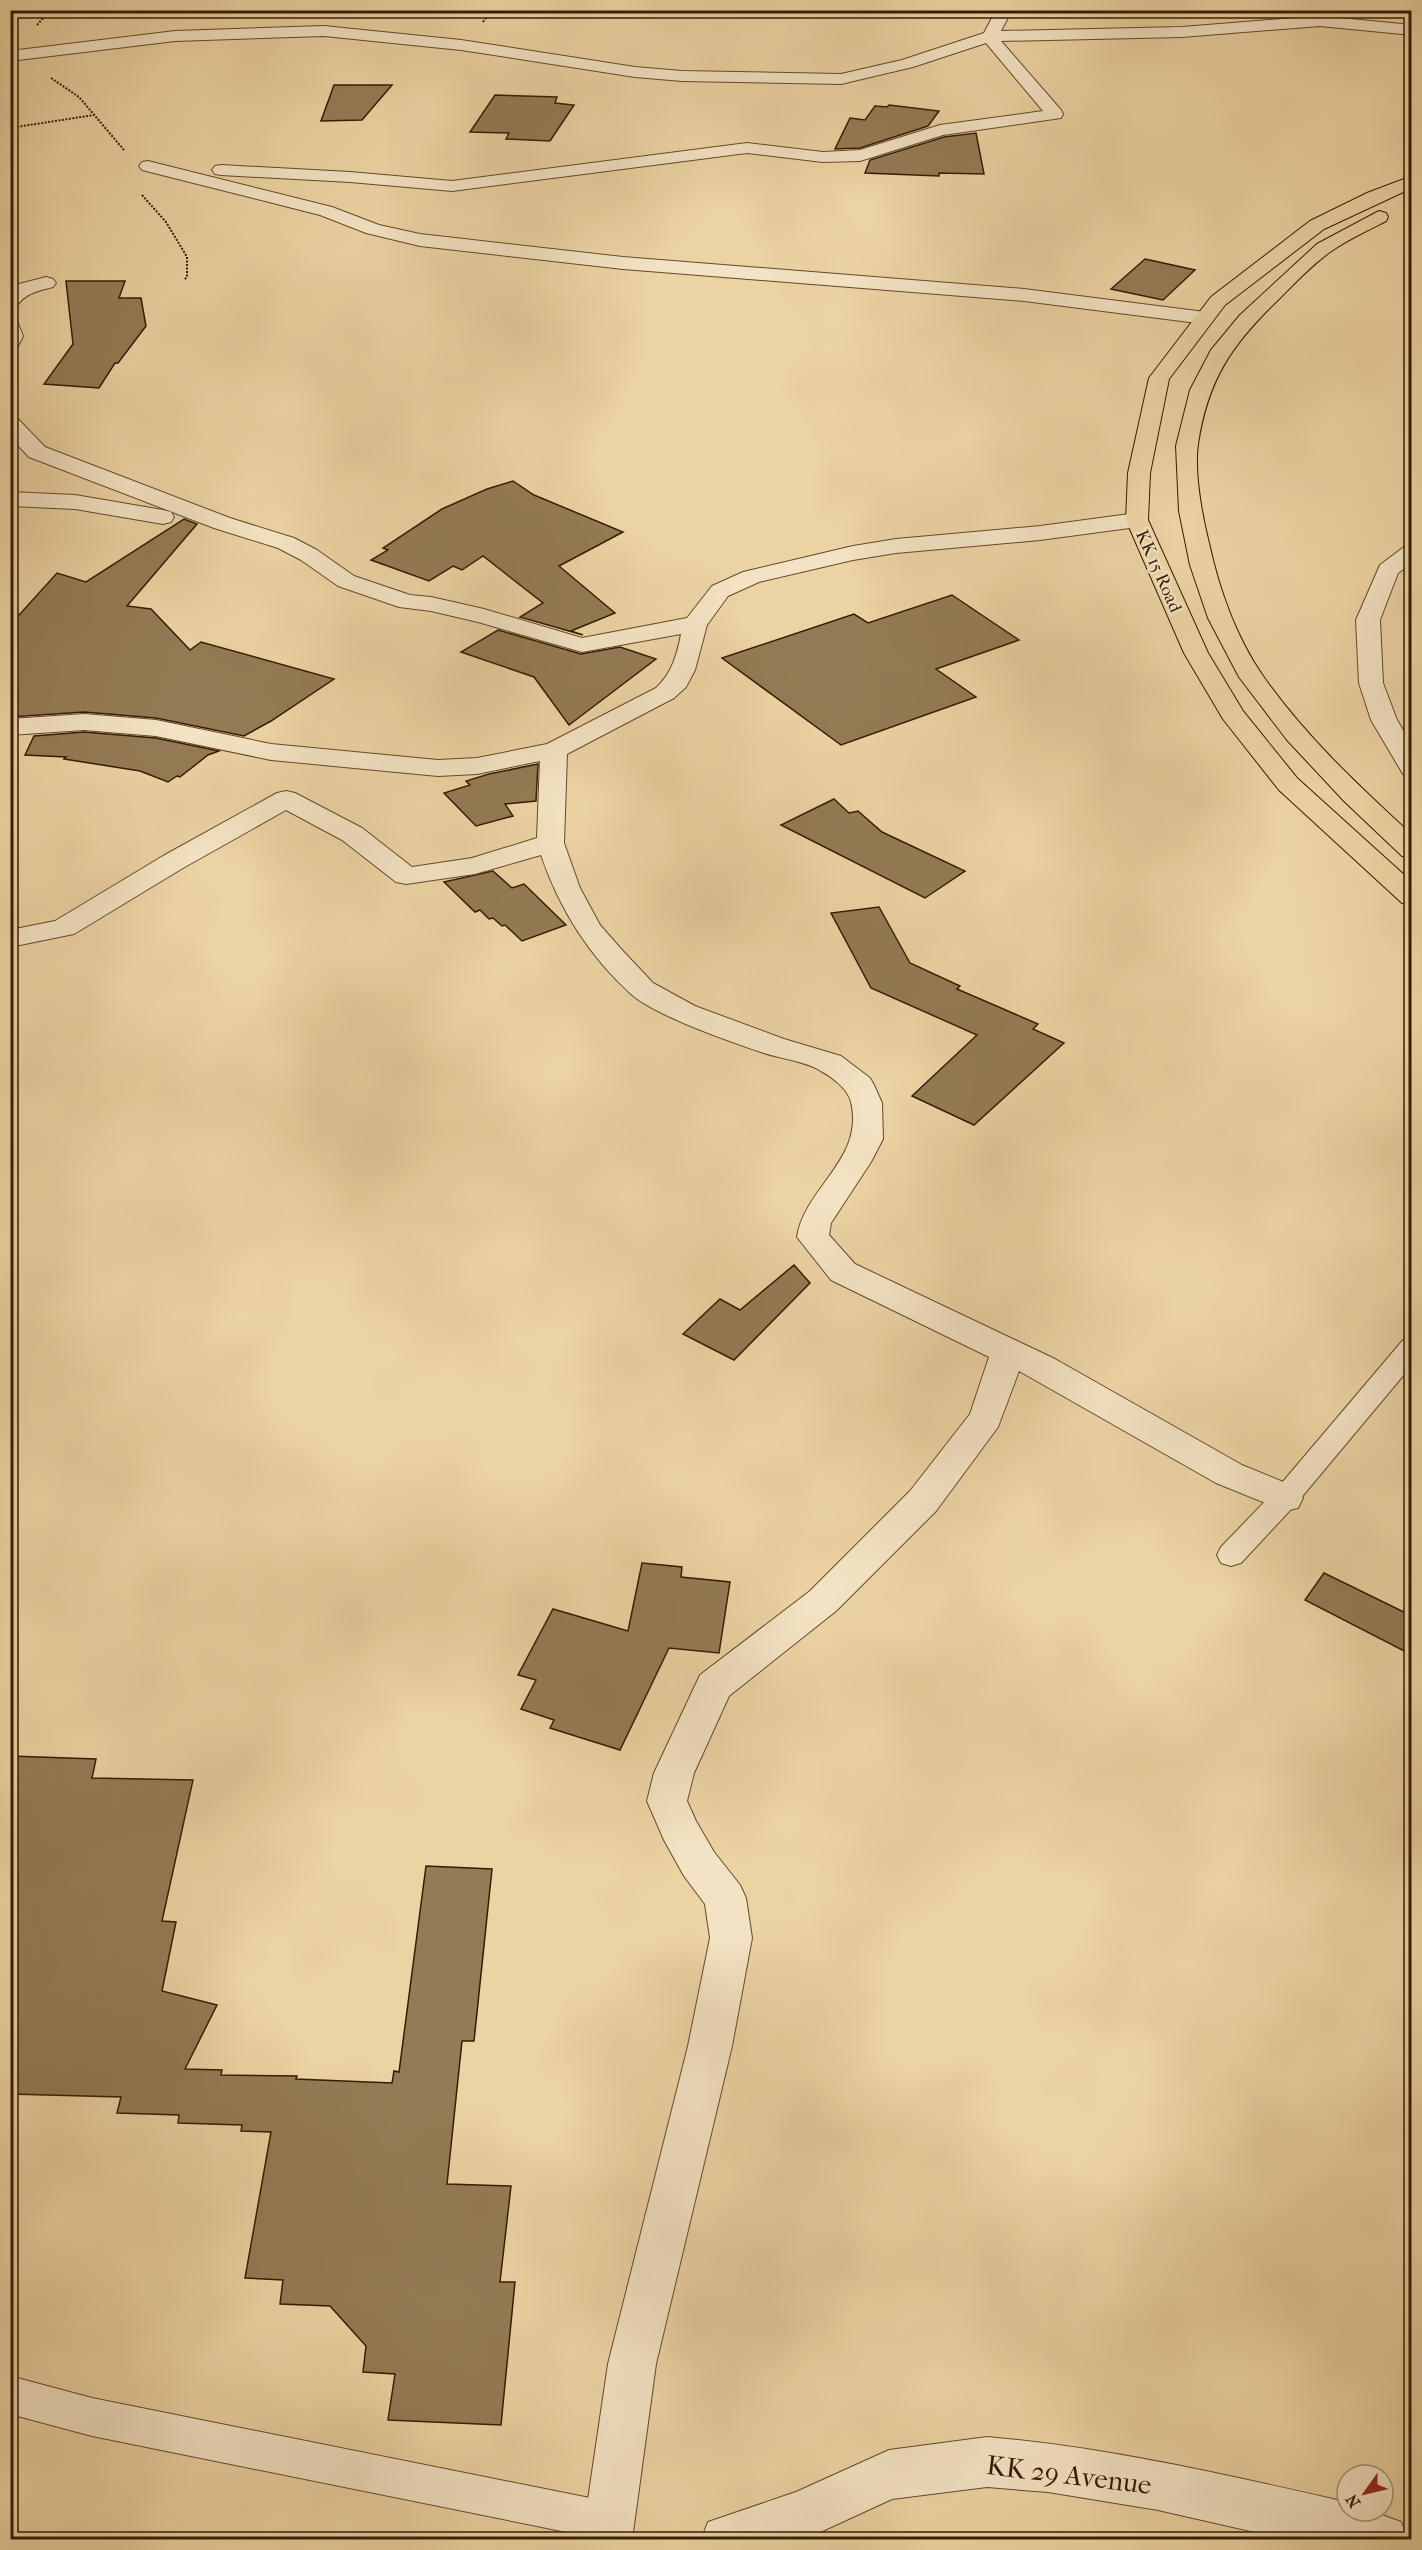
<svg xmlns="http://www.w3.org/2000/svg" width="1422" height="2550" font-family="'IM FELL French Canon',serif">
	<rect width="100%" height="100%" fill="#ecd3a3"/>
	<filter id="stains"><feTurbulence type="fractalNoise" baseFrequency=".00333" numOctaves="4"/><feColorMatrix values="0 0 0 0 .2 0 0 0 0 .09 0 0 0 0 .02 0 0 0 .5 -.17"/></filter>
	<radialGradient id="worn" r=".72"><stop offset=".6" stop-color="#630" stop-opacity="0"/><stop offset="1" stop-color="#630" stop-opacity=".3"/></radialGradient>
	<!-- building -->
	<g fill="#947b55" stroke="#341c00" stroke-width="1.5">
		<polygon points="334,85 392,85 362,120 321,121"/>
		<polygon points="495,95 557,97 555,103 574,105 550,141 506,139 509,133 470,132"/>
		<polygon points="889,105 939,111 928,126 860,148 835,149 850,118 865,120 875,106 887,107"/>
		<polygon points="976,133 984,174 939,173 939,176 865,173 870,160 944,137"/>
		<polygon points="1145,259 1195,270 1163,300 1111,289"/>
		<polygon points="66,281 125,281 119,298 141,298 146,326 118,363 115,363 99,388 44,384 73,344"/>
		<polygon points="513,481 534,495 623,532 559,566 615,613 571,631 583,635 520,617 543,603 483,556 462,570 453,566 429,581 371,560 388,550 383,548 442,509 487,489"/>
		<polygon points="184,519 197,524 127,606 151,609 190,650 201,642 334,679 271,721 244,736 156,718 84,712 10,717 10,625 57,573 86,582"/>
		<polygon points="952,595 1019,640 936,669 976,697 841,745 722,658 854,614 868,623"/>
		<polygon points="498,630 581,654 620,647 656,659 569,725 534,677 461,652"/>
		<polygon points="84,732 156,738 219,751 208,755 180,777 177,776 168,782 140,771 64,759 66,757 25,755 34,736"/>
		<polygon points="538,764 536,801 505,804 513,816 476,826 444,793 470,785 466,781 489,774"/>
		<polygon points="834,799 849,813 858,811 882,832 965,871 925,898 781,825"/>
		<polygon points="493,871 512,888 524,884 566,925 522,941 505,925 502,926 493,918 489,919 480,910 475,912 444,882"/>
		<polygon points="879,907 910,963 960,986 957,989 1038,1024 1033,1029 1064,1043 974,1125 912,1096 977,1035 871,988 831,913"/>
		<polygon points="794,1265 810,1283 734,1360 683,1334 720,1299 740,1310"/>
		<polygon points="642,1563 682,1567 681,1577 730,1582 719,1653 669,1648 620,1750 550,1728 554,1720 521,1709 536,1680 518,1675 553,1609 628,1631"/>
		<polygon points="1324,1573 1412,1616 1412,1655 1305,1600"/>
		<polygon points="10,1756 96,1759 92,1778 193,1780 162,1921 176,1922 162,1991 217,2005 185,2069 222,2070 221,2075 297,2076 296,2079 392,2083 394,2071 399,2072 426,1866 492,1869 474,2041 462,2041 447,2184 511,2186 500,2282 515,2282 501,2425 388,2420 395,2374 363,2372 366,2346 330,2306 280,2304 283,2280 245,2278 271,2132 241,2131 242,2125 178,2123 179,2115 117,2113 121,2097 10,2094"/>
	</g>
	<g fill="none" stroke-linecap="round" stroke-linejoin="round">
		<defs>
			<g id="service">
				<polygon points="1412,1338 1412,1365 1295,1505 1241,1563 1231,1566 1221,1563 1217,1555 1221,1547 1275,1491 1403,1340"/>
				<polygon points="10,2376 92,2398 610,2502 624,2507 629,2521 624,2535 606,2540 92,2436 10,2414"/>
			</g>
			<g id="minor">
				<polygon points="996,10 1012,10 1001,31 1182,27 1320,16 1412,25 1412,35 1320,26 1182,37 1001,41 1061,110 1063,114 1061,118 943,135 860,161 823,162 747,153 452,191 350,182 221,175 215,174 212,170 215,166 221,165 350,172 452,181 747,143 823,152 860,150 940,125 1043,111 986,43 913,67 841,84 682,81 635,77 461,50 324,36 175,41 10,61 10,51 175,31 324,26 461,40 635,67 682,71 841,74 902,60 984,33"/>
				<polygon points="148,161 332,207 379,225 420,234 623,257 1024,289 1205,312 1212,314 1215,318 1212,322 1205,324 1024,301 623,269 420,246 366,233 320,215 142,170 139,166 142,162"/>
				<path d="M46,277L53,279L56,283L53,287C38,291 25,293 17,306L10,308V289L19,284Z"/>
				<polygon points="10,319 17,321 23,336 17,348 10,350"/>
				<path d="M10,418L18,419L45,447L230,518L294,538L317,550L354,576L410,595L431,597L484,609L582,638L687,618L712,586L743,572L853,546L896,539L1040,526L1137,513L1145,515L1148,520L1145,525L1137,527L1040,540L896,553L853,560L759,582L728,596L707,625L695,670L686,687L674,698L567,754L564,843L580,888L600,925L622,950L653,983L695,1006L784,1039L841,1056L870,1078L874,1085L882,1103L883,1139L871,1162L831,1223L829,1235L855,1264L1055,1359L1242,1465L1298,1488L1303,1498L1298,1508L1285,1511L1216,1483L1019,1371L998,1427L936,1511L836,1611L729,1696L694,1773L687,1801L696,1821L714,1852L740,1885L746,1898L752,1938L732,2046L656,2364L632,2540H582L608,2364L688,2046L710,1938L705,1904L684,1876L664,1840L647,1801L654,1773L700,1675L810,1591L910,1491L970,1414L989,1357L831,1280L797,1237C804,1188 865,1159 851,1102C848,1089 832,1077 821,1071C805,1061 782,1059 764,1053C731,1042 656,1016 631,994C589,956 559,908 541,855L475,874L406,884L396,882L342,840L286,810L183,868L74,934L10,947V930L55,921L163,856L277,793L286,791L295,793L362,828L412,867L472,858L537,838L540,761L477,774L438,776L271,760L156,736L84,730L10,735V719L84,714L156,720L271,744L438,760L477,758L547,744L656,688C672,673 677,655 681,634L582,652L478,622L431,611L399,607L338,586L301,560L278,548L214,528L29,457L10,437Z"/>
				<polygon points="10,492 75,495 163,510 171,512 174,517 171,522 163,524 75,509 10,506"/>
				<polygon points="1412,545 1412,563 1398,573 1380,620 1383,683 1397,720 1412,745 1412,776 1403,774 1371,720 1359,683 1356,620 1380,565 1404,547"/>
				<path d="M987,2437C1104,2447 1218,2473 1333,2499L1347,2503V2511H1371L1401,2522L1408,2540H1290L1158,2510L1048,2492L987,2487L892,2499L803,2540H701L708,2522L796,2492L889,2450Z"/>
			</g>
			<g id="trunk">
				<polygon points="1412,176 1412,188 1324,229 1225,305 1169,379 1150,473 1148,520 1208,653 1243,711 1297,778 1412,882 1412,905 1402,903 1279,790 1223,719 1184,653 1126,520 1128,473 1149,378 1211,297 1310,221 1367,193"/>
				<path d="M1379,211L1386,213L1388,217L1386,221C1367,231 1347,240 1330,252C1312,265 1296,282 1280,298C1233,343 1208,378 1198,444C1194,472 1202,515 1209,543C1219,589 1236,637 1263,676C1305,736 1359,786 1412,835V858L1402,856L1344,801L1287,740L1239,677L1208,618L1190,565L1179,511L1176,446L1190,390L1211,350L1240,315L1317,244Z"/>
			</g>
		</defs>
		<!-- service casing -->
		<use href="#service" stroke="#624a29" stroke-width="2"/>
		<!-- minor casing -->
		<use href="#minor" stroke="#624a29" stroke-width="2"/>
		<!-- trunk casing -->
		<use href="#trunk" stroke="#341c00" stroke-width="2"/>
		<!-- path -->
		<g stroke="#341c00" stroke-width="2" stroke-dasharray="2 1.5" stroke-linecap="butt">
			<polyline points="483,22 491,10"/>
			<polyline points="37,25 44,17 59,10"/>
			<polyline points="51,78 79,97 124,150"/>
			<polyline points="10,128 94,115"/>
			<polyline points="142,195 166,222 187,257 187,277 184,280"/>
		</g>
		<!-- service -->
		<use href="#service" fill="#f3e2c3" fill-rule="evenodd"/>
		<!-- minor -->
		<use href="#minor" fill="#f3e2c3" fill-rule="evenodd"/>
		<!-- trunk -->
		<use href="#trunk" fill="#ecd3a3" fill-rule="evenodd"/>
	</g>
	<g text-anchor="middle" stroke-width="4.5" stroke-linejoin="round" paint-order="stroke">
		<!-- far-street labels -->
		<g font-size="18" fill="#341c00" stroke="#f3e2c3">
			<text transform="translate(1159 571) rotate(66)" y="6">KK 15 Road</text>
		</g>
		<!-- near-street labels -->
		<g font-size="27" fill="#341c00" stroke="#f3e2c3">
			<text transform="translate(1069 2475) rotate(7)" y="9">KK 29 Avenue</text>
		</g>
	</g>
	<!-- margin -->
	<rect width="1422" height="2550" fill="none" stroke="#ecd3a3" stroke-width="36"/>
	<rect x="12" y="12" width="1398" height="2526" fill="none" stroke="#341c00" stroke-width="3"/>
	<rect x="18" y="18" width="1386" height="2514" fill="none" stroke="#341c00" stroke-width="1.5"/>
	<!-- north arrow -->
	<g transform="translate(1365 2493) rotate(236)"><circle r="28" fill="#f3e2c3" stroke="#a79375" stroke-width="1.5"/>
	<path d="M0-4.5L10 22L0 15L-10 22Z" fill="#8f2418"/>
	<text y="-9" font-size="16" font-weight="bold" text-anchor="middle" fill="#341c00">N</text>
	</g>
	<rect width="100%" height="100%" filter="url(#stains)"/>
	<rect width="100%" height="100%" fill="url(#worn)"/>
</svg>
